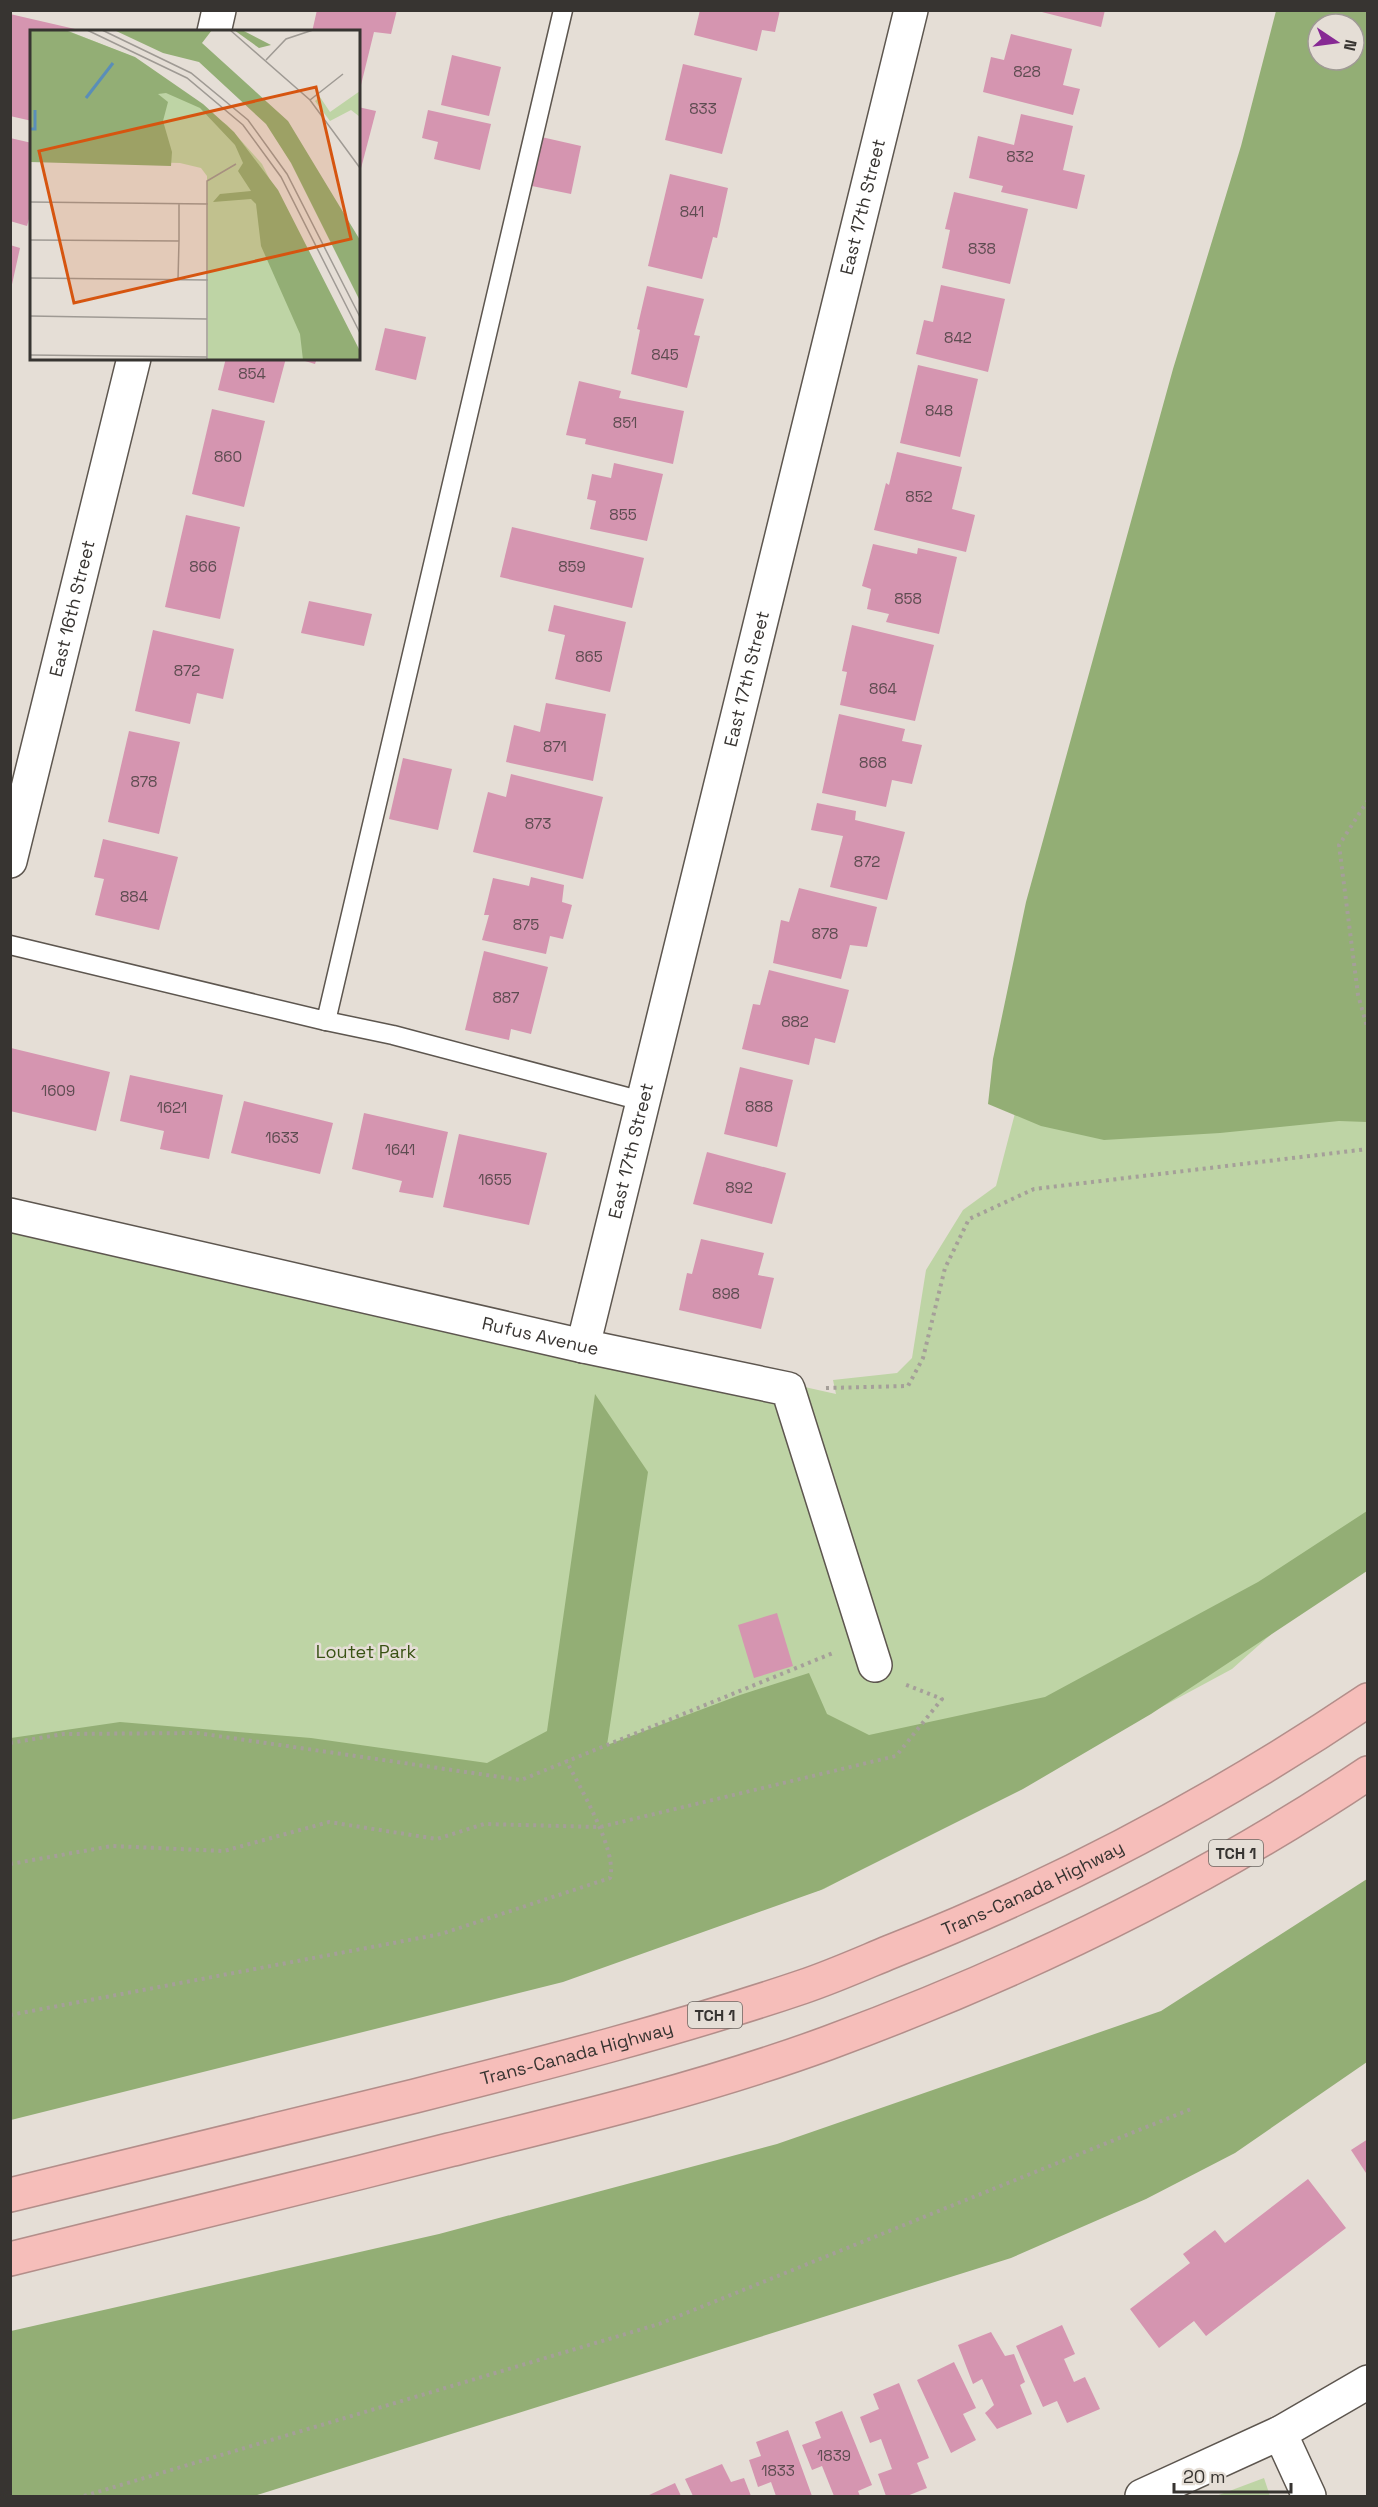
<svg xmlns="http://www.w3.org/2000/svg" width="1378" height="2507" font-family="'Space Grotesk',sans-serif">
	<rect width="100%" height="100%" fill="#e5ded6"/>
	<!-- green -->
	<g fill="#bed4a5" fill-rule="evenodd">
		<path d="M1303,11H1367V1549L1232,1669L824,1889L300,2041L11,2113L10,1211L836,1394L833,1380L897,1373L912,1358L926,1270L963,1210L996,1186ZM1318,24H1354V60H1318Z"/>
		<polygon points="1264,2478 1270,2496 1216,2496"/>
	</g>
	<!-- forest -->
	<g fill="#93ae75" fill-rule="evenodd">
		<path d="M1276,11H1367V1122L1339,1121L1220,1133L1104,1140L1041,1126L988,1104L993,1059L1026,902L1173,369L1241,146ZM1318,24H1354V60H1318Z"/>
		<polygon points="595,1394 648,1472 607,1745 740,1695 809,1673 827,1714 869,1735 1045,1697 1258,1582 1367,1511 1367,1571 1151,1714 1023,1789 821,1890 563,1982 11,2120 11,1738 120,1722 311,1738 487,1763 547,1731"/>
		<polygon points="1367,1879 1367,2062 1235,2153 1146,2199 1011,2258 254,2496 11,2496 11,2331 439,2234 777,2144 1161,2011"/>
	</g>
	<!-- building -->
	<g fill="#d595b0">
		<polygon points="317,10 397,10 391,34 374,32 361,85 358,85 358,32 312,32"/>
		<polygon points="700,10 780,10 775,32 762,30 757,51 694,35"/>
		<polygon points="1034,10 1105,10 1101,27"/>
		<polygon points="10,14 75,29 75,32 32,32 32,121 10,116"/>
		<polygon points="1011,34 1072,49 1063,85 1080,89 1073,115 983,92 991,57 1004,60"/>
		<polygon points="452,55 501,67 489,116 441,105"/>
		<polygon points="683,64 742,78 722,154 665,140"/>
		<polygon points="358,107 376,111 359,176 358,176"/>
		<polygon points="428,110 491,124 480,170 434,159 438,142 422,138"/>
		<polygon points="1021,114 1073,126 1063,170 1085,175 1077,209 1001,192 1003,186 969,178 978,136 1014,145"/>
		<polygon points="537,136 581,146 571,194 527,185"/>
		<polygon points="10,138 32,143 32,209 27,226 10,221"/>
		<polygon points="670,174 728,188 717,238 713,237 702,279 648,266"/>
		<polygon points="954,192 1028,209 1010,284 942,268 950,230 945,229"/>
		<polygon points="10,245 20,248 11,289 10,289"/>
		<polygon points="941,285 1005,299 988,372 916,354 924,320 933,322"/>
		<polygon points="647,286 704,299 694,335 700,336 687,388 631,374 640,330 637,329"/>
		<polygon points="385,328 426,337 416,380 375,370"/>
		<polygon points="226,358 286,358 274,403 218,390"/>
		<polygon points="295,358 317,358 315,364"/>
		<polygon points="918,365 978,379 960,457 900,443"/>
		<polygon points="579,381 621,391 619,398 684,411 673,464 585,444 586,439 566,435"/>
		<polygon points="212,409 265,421 244,507 192,494"/>
		<polygon points="897,452 962,467 952,509 975,515 966,552 874,530 886,483 889,485"/>
		<polygon points="614,463 663,474 647,541 590,529 596,501 587,499 592,474 611,478"/>
		<polygon points="186,515 240,527 220,619 165,607"/>
		<polygon points="512,527 644,558 632,608 500,577"/>
		<polygon points="873,544 917,554 918,548 957,557 939,634 886,622 889,614 867,609 871,589 862,586"/>
		<polygon points="309,601 372,614 364,646 301,633"/>
		<polygon points="554,605 626,622 610,692 555,679 565,635 548,631"/>
		<polygon points="852,625 934,645 915,721 840,705 847,672 842,671"/>
		<polygon points="153,630 234,649 223,699 197,693 190,724 135,711"/>
		<polygon points="546,703 606,714 593,781 506,762 514,725 540,732"/>
		<polygon points="839,714 905,729 902,741 922,745 912,784 892,780 886,807 822,793"/>
		<polygon points="129,731 180,742 159,834 108,822"/>
		<polygon points="403,758 452,769 438,830 389,819"/>
		<polygon points="511,774 603,797 583,879 473,852 488,792 506,797"/>
		<polygon points="817,803 856,811 855,820 905,832 887,900 830,887 843,836 811,830"/>
		<polygon points="103,839 178,857 159,930 95,915 104,879 94,877"/>
		<polygon points="531,877 564,885 562,902 572,905 563,939 550,936 546,954 482,940 489,915 484,915 493,878 529,886"/>
		<polygon points="799,888 877,907 867,947 850,945 841,979 773,963 781,920 789,922"/>
		<polygon points="484,951 548,967 531,1034 511,1029 509,1040 465,1030"/>
		<polygon points="769,970 849,990 835,1043 815,1038 809,1065 742,1049 753,1004 760,1005"/>
		<polygon points="11,1048 110,1072 96,1131 10,1111"/>
		<polygon points="740,1067 793,1080 777,1147 724,1134"/>
		<polygon points="130,1075 223,1095 209,1159 160,1149 164,1131 120,1121"/>
		<polygon points="244,1101 333,1123 320,1174 231,1153"/>
		<polygon points="364,1113 448,1132 433,1198 399,1192 402,1181 352,1169"/>
		<polygon points="459,1134 547,1153 529,1225 443,1207"/>
		<polygon points="707,1152 786,1173 772,1224 693,1204"/>
		<polygon points="701,1239 764,1253 758,1275 774,1278 761,1329 679,1310 687,1273 692,1274"/>
		<polygon points="777,1613 793,1666 754,1678 738,1625"/>
		<polygon points="1368,2139 1368,2176 1351,2150"/>
		<polygon points="1308,2179 1346,2228 1206,2336 1194,2321 1159,2348 1130,2309 1190,2263 1183,2254 1215,2230 1225,2243"/>
		<polygon points="1062,2325 1075,2354 1064,2359 1074,2382 1085,2377 1100,2409 1067,2423 1057,2401 1043,2407 1016,2346"/>
		<polygon points="991,2332 1005,2356 1014,2354 1025,2382 1020,2385 1032,2414 997,2429 985,2413 994,2405 982,2379 973,2384 958,2345"/>
		<polygon points="954,2362 976,2408 963,2414 976,2440 951,2453 917,2380"/>
		<polygon points="899,2383 929,2458 917,2463 927,2488 907,2496 886,2496 878,2474 892,2469 881,2439 870,2443 860,2417 879,2409 873,2394"/>
		<polygon points="842,2411 872,2485 858,2491 860,2496 834,2496 822,2466 812,2470 802,2445 821,2438 815,2422"/>
		<polygon points="788,2430 812,2496 776,2496 771,2482 758,2487 749,2460 761,2456 756,2442"/>
		<polygon points="722,2464 731,2482 744,2478 751,2496 693,2496 685,2479"/>
		<polygon points="675,2483 681,2496 647,2496"/>
	</g>
	<g fill="none" stroke-linecap="round" stroke-linejoin="round">
		<defs>
			<g id="lane">
				<polyline points="10,945 326,1021 563,10"/>
				<polyline points="326,1021 393,1035 642,1101"/>
			</g>
			<g id="street">
				<polyline points="214,32 219,10"/>
				<path id="s1" d="M10,861L134,358"/>
				<path id="s2" d="M10,1215L583,1346L788,1389L875,1665"/>
				<path id="s3" d="M583,1346L911,10"/>
				<polyline points="1280,2433 1309,2496"/>
				<polyline points="1142,2496 1280,2433 1368,2382"/>
			</g>
			<g id="highway">
				<path id="s4" d="M10,2195C145,2162 280,2129 415,2096C545,2063 675,2030 802,1987C832,1977 861,1964 890,1952C1058,1886 1218,1801 1368,1700"/>
				<path d="M10,2259C157,2223 303,2187 449,2150C576,2119 705,2088 828,2043C1015,1974 1202,1884 1368,1773"/>
			</g>
		</defs>
		<!-- lane casing -->
		<use href="#lane" stroke="#5d564f" stroke-width="21"/>
		<!-- street casing -->
		<use href="#street" stroke="#5d564f" stroke-width="36"/>
		<!-- highway casing -->
		<use href="#highway" stroke="#b38e8a" stroke-width="36"/>
		<!-- path -->
		<g stroke="#a59f99" stroke-width="4" stroke-dasharray="3 4.5" stroke-linecap="butt">
			<polyline points="1368,800 1339,845 1358,995 1368,1030"/>
			<polyline points="826,1388 908,1386 923,1358 945,1268 969,1219 1034,1189 1368,1149"/>
			<polyline points="10,1743 63,1734 197,1733 521,1780 833,1653"/>
			<polyline points="10,1864 112,1846 224,1851 329,1822 437,1839 484,1824 600,1827 896,1756 942,1699 904,1684"/>
			<path d="M10,2015L441,1934L610,1878C618,1851 579,1786 566,1760"/>
			<polyline points="84,2496 659,2324 1191,2109"/>
		</g>
		<!-- lane -->
		<use href="#lane" stroke="#fff" stroke-width="18"/>
		<!-- street -->
		<use href="#street" stroke="#fff" stroke-width="33"/>
		<!-- highway -->
		<use href="#highway" stroke="#f6beba" stroke-width="33"/>
	</g>
	<g text-anchor="middle" stroke-width="5" stroke-linejoin="round" paint-order="stroke">
		<!-- number labels -->
		<g font-size="15" fill="#5e4c51">
			<text x="1027" y="77">828</text>
			<text x="703" y="114">833</text>
			<text x="1020" y="162">832</text>
			<text x="692" y="217">841</text>
			<text x="982" y="254">838</text>
			<text x="958" y="343">842</text>
			<text x="665" y="360">845</text>
			<text x="252" y="379">854</text>
			<text x="939" y="416">848</text>
			<text x="625" y="428">851</text>
			<text x="228" y="462">860</text>
			<text x="919" y="502">852</text>
			<text x="623" y="520">855</text>
			<text x="203" y="572">866</text>
			<text x="572" y="572">859</text>
			<text x="908" y="604">858</text>
			<text x="589" y="662">865</text>
			<text x="187" y="676">872</text>
			<text x="883" y="694">864</text>
			<text x="555" y="752">871</text>
			<text x="873" y="768">868</text>
			<text x="144" y="787">878</text>
			<text x="538" y="829">873</text>
			<text x="867" y="867">872</text>
			<text x="134" y="902">884</text>
			<text x="526" y="930">875</text>
			<text x="825" y="939">878</text>
			<text x="506" y="1003">887</text>
			<text x="795" y="1027">882</text>
			<text x="58" y="1096">1609</text>
			<text x="759" y="1112">888</text>
			<text x="172" y="1113">1621</text>
			<text x="282" y="1143">1633</text>
			<text x="400" y="1155">1641</text>
			<text x="495" y="1185">1655</text>
			<text x="739" y="1193">892</text>
			<text x="726" y="1299">898</text>
			<text x="834" y="2461">1839</text>
			<text x="778" y="2476">1833</text>
		</g>
		<!-- shield labels -->
		<g fill="#e5ded6" stroke="#6b6762" stroke-width="1.5">
			<rect x="1209" y="1840" width="54" height="26" rx="4.5"/>
			<rect x="688" y="2002" width="54" height="26" rx="4.5"/>
		</g>
		<g font-size="16" font-weight="bold" fill="#373431">
			<text x="1236" y="1859">TCH 1</text>
			<text x="715" y="2021">TCH 1</text>
		</g>
		<!-- street labels -->
		<g font-size="18" fill="#373431" stroke="#e5ded6">
			<text dy="6" stroke="none"><textPath href="#s3" startOffset="1173">East 17th Street</textPath></text>
			<text dy="6" stroke="none"><textPath href="#s1" startOffset="260">East 16th Street</textPath></text>
			<text dy="6" stroke="none"><textPath href="#s3" startOffset="687">East 17th Street</textPath></text>
			<text dy="6" stroke="none"><textPath href="#s3" startOffset="201">East 17th Street</textPath></text>
			<text dy="6" stroke="none"><textPath href="#s2" startOffset="544">Rufus Avenue</textPath></text>
			<text dy="6" stroke="none"><textPath href="#s4" startOffset="1070">Trans-Canada Highway</textPath></text>
			<text dy="6" stroke="none"><textPath href="#s4" startOffset="584">Trans-Canada Highway</textPath></text>
		</g>
		<!-- park labels -->
		<g font-size="18" fill="#395214" stroke="#e5ded6">
			<text x="366" y="1658">Loutet Park</text>
		</g>
	</g>
	<!-- overview -->
	<g transform="translate(30 30)">
		<rect width="330" height="330" fill="#e5ded6"/>
		<path d="M0,0H36L99,25L197,95L232,134L330,330H178L177,146L171,138L150,133L0,129ZM330,61V87L321,80L300,91L285,71L290,67L300,82Z" fill="#bed4a5"/>
		<path d="M0,0H35L105,27L173,74L204,102L248,160L330,321V330H273L270,304L231,216L226,174L221,169L183,172L190,164L221,161L208,141L213,133L205,115L170,78L136,63L128,64L138,72L133,91L142,122L141,136L0,132ZM84,0H182L172,13L258,91L330,210V271L261,133L236,94L169,32L133,23ZM204,0H212L241,15L229,18Z" fill="#93ae75"/>
		<path fill="none" stroke="#5a8eb8" stroke-width="3" d="M56,68L83,33M0,99H5V80"/>
		<path fill="none" stroke="#9f9a94" stroke-width="1.5" d="M57,0L157,48L213,95L251,147L330,303M72,0L161,43L218,90L257,144L330,287M200,0L280,70L330,138M236,30L256,9L283,0M280,70L313,44M0,172L178,174M0,210L149,211L148,250M149,211V174M0,248L178,250M0,286L177,289M0,325L177,327M177,330V151L206,134"/>
		<path fill="#d65510" fill-opacity="0.15" stroke="#d65510" stroke-width="3" d="M286,57L321,209L44,273L9,121Z"/>
		<rect width="330" height="330" fill="none" stroke="#373431" stroke-width="3"/>
	</g>
	<!-- border -->
	<rect width="1378" height="2507" fill="none" stroke="#373431" stroke-width="24"/>
	<!-- north arrow -->
	<g transform="translate(1336 42) rotate(103)"><circle r="28" fill="#e5ded6" stroke="#9f9a94" stroke-width="1.5"/>
	<path d="M0-4.5L10 22L0 15L-10 22Z" fill="#872994"/>
	<text y="-9" font-size="16" font-weight="bold" text-anchor="middle" fill="#373431">N</text>
	</g>
	<!-- scale -->
	<path d="M1174 2483v9h117v-9" fill="none" stroke="#373431" stroke-width="3"/>
	<text x="1183" y="2483" font-size="18" fill="#373431" stroke="#e5ded6" stroke-width="4.5" paint-order="stroke">20 m</text>
</svg>
